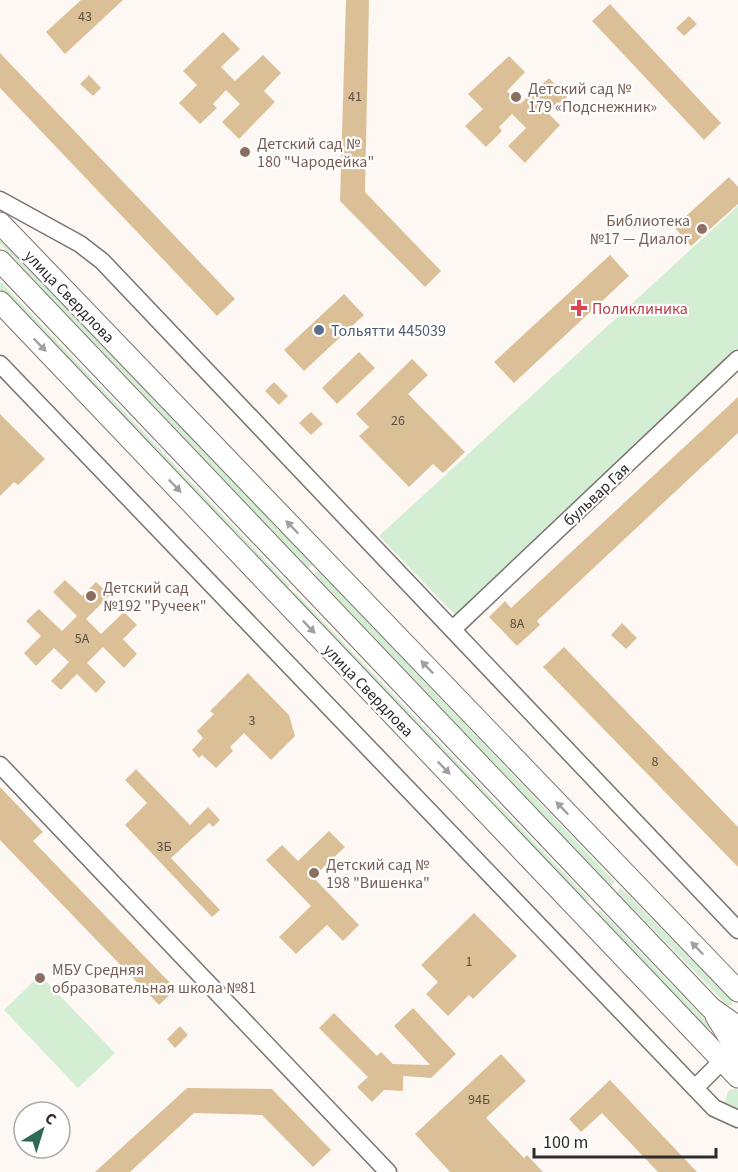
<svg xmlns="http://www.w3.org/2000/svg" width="738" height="1172" font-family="'Source Sans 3',sans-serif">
	<rect width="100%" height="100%" fill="#fef8f5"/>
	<!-- green -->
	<g fill="#d3eed3">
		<polygon points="738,206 738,351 459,619 379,536"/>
		<polygon points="0,235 313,564 308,568 0,244"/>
		<polygon points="0,281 290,586 286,590 0,290"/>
		<polygon points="318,570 615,882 611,886 314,574"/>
		<polygon points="295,592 589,899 585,903 290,596"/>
		<polygon points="621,888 732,1001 732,1005 727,1005 617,892"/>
		<polygon points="600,910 709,1024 710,1028 706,1029 595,914"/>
		<polygon points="40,975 115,1053 78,1088 4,1010"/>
		<polygon points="736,1088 738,1090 738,1109 725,1102 728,1091"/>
	</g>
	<!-- building -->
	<g fill="#dbc097">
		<polygon points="81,0 123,0 65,54 46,32"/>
		<polygon points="346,0 369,0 365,192 441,271 425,287 340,201"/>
		<polygon points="610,4 721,123 704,140 592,21"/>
		<polygon points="689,16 697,24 684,36 676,28"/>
		<polygon points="223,32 240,49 221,67 235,81 263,55 281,73 264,91 275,102 239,139 222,122 240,104 226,90 213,104 217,108 200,124 179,103 197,85 183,71"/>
		<polygon points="0,53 235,299 217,316 0,88"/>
		<polygon points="509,56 525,72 507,91 520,104 549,78 567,97 549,114 560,125 525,163 508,146 526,128 512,114 499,127 502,131 486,147 465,126 483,109 468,94"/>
		<polygon points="89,75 101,88 93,96 80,84"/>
		<polygon points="729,177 738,187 738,204 691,246 674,227"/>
		<polygon points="610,255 629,276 514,383 494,362"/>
		<polygon points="344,294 364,315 304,371 284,350"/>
		<polygon points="359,352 375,368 337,404 322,388"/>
		<polygon points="412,359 428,375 408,394 465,452 443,473 433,464 409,487 359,436 369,427 356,414"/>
		<polygon points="274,382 288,396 279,405 265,391"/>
		<polygon points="738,397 738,433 537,621 540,625 517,646 489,617 505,601 511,608"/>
		<polygon points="311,412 323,424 311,435 299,423"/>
		<polygon points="0,414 45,459 18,485 14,482 0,496"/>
		<polygon points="65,580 82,596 96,582 110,595 86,619 101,634 124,612 137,625 123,639 137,654 124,668 103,647 87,663 106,682 96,693 77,674 61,690 51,681 69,662 54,648 36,666 24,653 41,636 26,621 39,609 62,631 77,616 53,592"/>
		<polygon points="622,623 637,638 626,649 611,635"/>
		<polygon points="564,647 738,827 738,867 543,667"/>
		<polygon points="248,673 289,715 295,736 271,760 244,733 230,747 233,751 216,768 202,755 199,758 192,750 203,738 197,731 214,714 210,711"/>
		<polygon points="136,769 190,825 208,807 220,820 213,827 209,823 171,858 220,910 212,917 125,825 147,803 125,780"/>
		<polygon points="0,787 43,832 33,841 176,989 159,1005 0,840"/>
		<polygon points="329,831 345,847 313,877 359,925 343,941 327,925 296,954 279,937 311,906 266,860 282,845 298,861"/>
		<polygon points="474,913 517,956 473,999 469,995 448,1016 426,994 438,982 421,965"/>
		<polygon points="413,1008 456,1054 431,1078 403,1076 403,1091 384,1090 372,1102 357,1087 368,1077 319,1028 334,1013 377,1056 381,1052 393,1064 430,1065 394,1026"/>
		<polygon points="180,1026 188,1035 175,1048 167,1039"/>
		<polygon points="501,1054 526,1081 486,1118 524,1158 527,1155 543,1172 450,1172 415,1134"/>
		<polygon points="610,1080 697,1172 658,1172 602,1113 581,1132 569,1119"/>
		<polygon points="187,1088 272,1089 331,1150 313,1167 262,1115 194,1113 130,1172 95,1172"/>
	</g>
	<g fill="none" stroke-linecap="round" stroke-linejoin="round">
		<defs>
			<g id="minor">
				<polyline points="0,200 80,244 102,261 738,930"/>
				<polyline points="0,364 714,1108 738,1119"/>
				<polyline points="453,629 738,359"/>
				<polyline points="0,765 388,1172"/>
				<polyline points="695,1088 723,1060"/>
			</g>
			<g id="major">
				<polyline points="0,223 738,991"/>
				<polyline points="0,261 711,1008 738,1027"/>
				<polyline points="0,302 738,1077"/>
				<polyline points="716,1016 738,1052"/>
			</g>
		</defs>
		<!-- minor casing -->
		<use href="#minor" stroke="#7c7370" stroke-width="19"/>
		<!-- major casing -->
		<use href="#major" stroke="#7c7370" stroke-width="23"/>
		<!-- minor -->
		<use href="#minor" stroke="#fff" stroke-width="16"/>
		<!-- major -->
		<use href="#major" stroke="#fff" stroke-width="21"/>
	</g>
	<!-- one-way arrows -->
	<defs><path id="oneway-solid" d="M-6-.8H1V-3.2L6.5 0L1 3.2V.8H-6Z" transform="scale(1.5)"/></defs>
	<g fill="#a19f9f">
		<use href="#oneway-solid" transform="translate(40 345) rotate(46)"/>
		<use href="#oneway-solid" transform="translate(175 486) rotate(46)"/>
		<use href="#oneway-solid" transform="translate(292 527) rotate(-134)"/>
		<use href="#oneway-solid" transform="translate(309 627) rotate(46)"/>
		<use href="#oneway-solid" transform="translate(427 667) rotate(-134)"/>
		<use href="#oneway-solid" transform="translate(444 768) rotate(46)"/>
		<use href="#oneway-solid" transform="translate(562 808) rotate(-134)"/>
		<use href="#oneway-solid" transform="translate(697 948) rotate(-134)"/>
	</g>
	<!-- markers -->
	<g fill="#8d6e63" stroke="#fff" stroke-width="2">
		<circle cx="516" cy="97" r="6"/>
		<circle cx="245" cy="152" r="6"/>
		<circle cx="702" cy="229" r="6"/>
		<circle cx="91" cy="596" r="6"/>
		<circle cx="314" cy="873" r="6"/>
		<circle cx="40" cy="978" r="6"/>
	</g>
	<path fill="#e0444e" stroke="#fff" stroke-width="2" d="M576 299h6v6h6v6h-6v6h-6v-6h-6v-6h6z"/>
	<circle fill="#5c6f8a" stroke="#fff" stroke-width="2" cx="319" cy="330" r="6"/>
	<g text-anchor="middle" stroke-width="4.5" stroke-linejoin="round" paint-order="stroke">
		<!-- number labels -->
		<g font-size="14" fill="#595044">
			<text x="85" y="21">43</text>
			<text x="355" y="101">41</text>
			<text x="398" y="425">26</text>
			<text x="517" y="628">8А</text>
			<text x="82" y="643">5А</text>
			<text x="252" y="725">3</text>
			<text x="655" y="766">8</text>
			<text x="164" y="851">3Б</text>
			<text x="469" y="966">1</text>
			<text x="479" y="1104">94Б</text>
		</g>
		<!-- education labels -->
		<g font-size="16" fill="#785e54" stroke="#fff" text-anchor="start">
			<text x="528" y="94">Детский сад №<tspan x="528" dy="18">179 «Подснежник»</tspan></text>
			<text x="257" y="149">Детский сад №<tspan x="257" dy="18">180 "Чародейка"</tspan></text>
			<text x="690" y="226" text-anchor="end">Библиотека<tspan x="690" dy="18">№17 — Диалог</tspan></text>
			<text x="103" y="593">Детский сад<tspan x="103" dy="18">№192 "Ручеек"</tspan></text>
			<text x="326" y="870">Детский сад №<tspan x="326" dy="18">198 "Вишенка"</tspan></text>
			<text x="52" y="975">МБУ Средняя<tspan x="52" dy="18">образовательная школа №81</tspan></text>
		</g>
		<!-- street labels -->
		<g font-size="16" fill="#2e2a29" stroke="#fff">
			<text transform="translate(70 296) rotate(46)" y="6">улица Свердлова</text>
			<text transform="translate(596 494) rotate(-43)" y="6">бульвар Гая</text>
			<text transform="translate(369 690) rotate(46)" y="6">улица Свердлова</text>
		</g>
		<!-- health labels -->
		<g font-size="16" fill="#be3a42" stroke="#fff" text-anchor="start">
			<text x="592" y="314">Поликлиника</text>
		</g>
		<!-- service labels -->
		<g font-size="16" fill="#4e5e75" stroke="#fff" text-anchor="start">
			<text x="331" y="336">Тольятти 445039</text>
		</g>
	</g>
	<!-- north arrow -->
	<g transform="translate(42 1130) rotate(38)"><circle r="28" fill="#ffffff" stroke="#abaaa9" stroke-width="1.5"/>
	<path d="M0-4.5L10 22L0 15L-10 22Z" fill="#2f6a55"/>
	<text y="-9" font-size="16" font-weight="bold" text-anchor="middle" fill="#2e2a29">С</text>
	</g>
	<!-- scale -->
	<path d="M534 1148v9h182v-9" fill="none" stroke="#2e2a29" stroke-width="3"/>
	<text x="543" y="1148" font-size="18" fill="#2e2a29" stroke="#ffffff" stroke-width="4.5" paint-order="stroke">100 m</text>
</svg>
